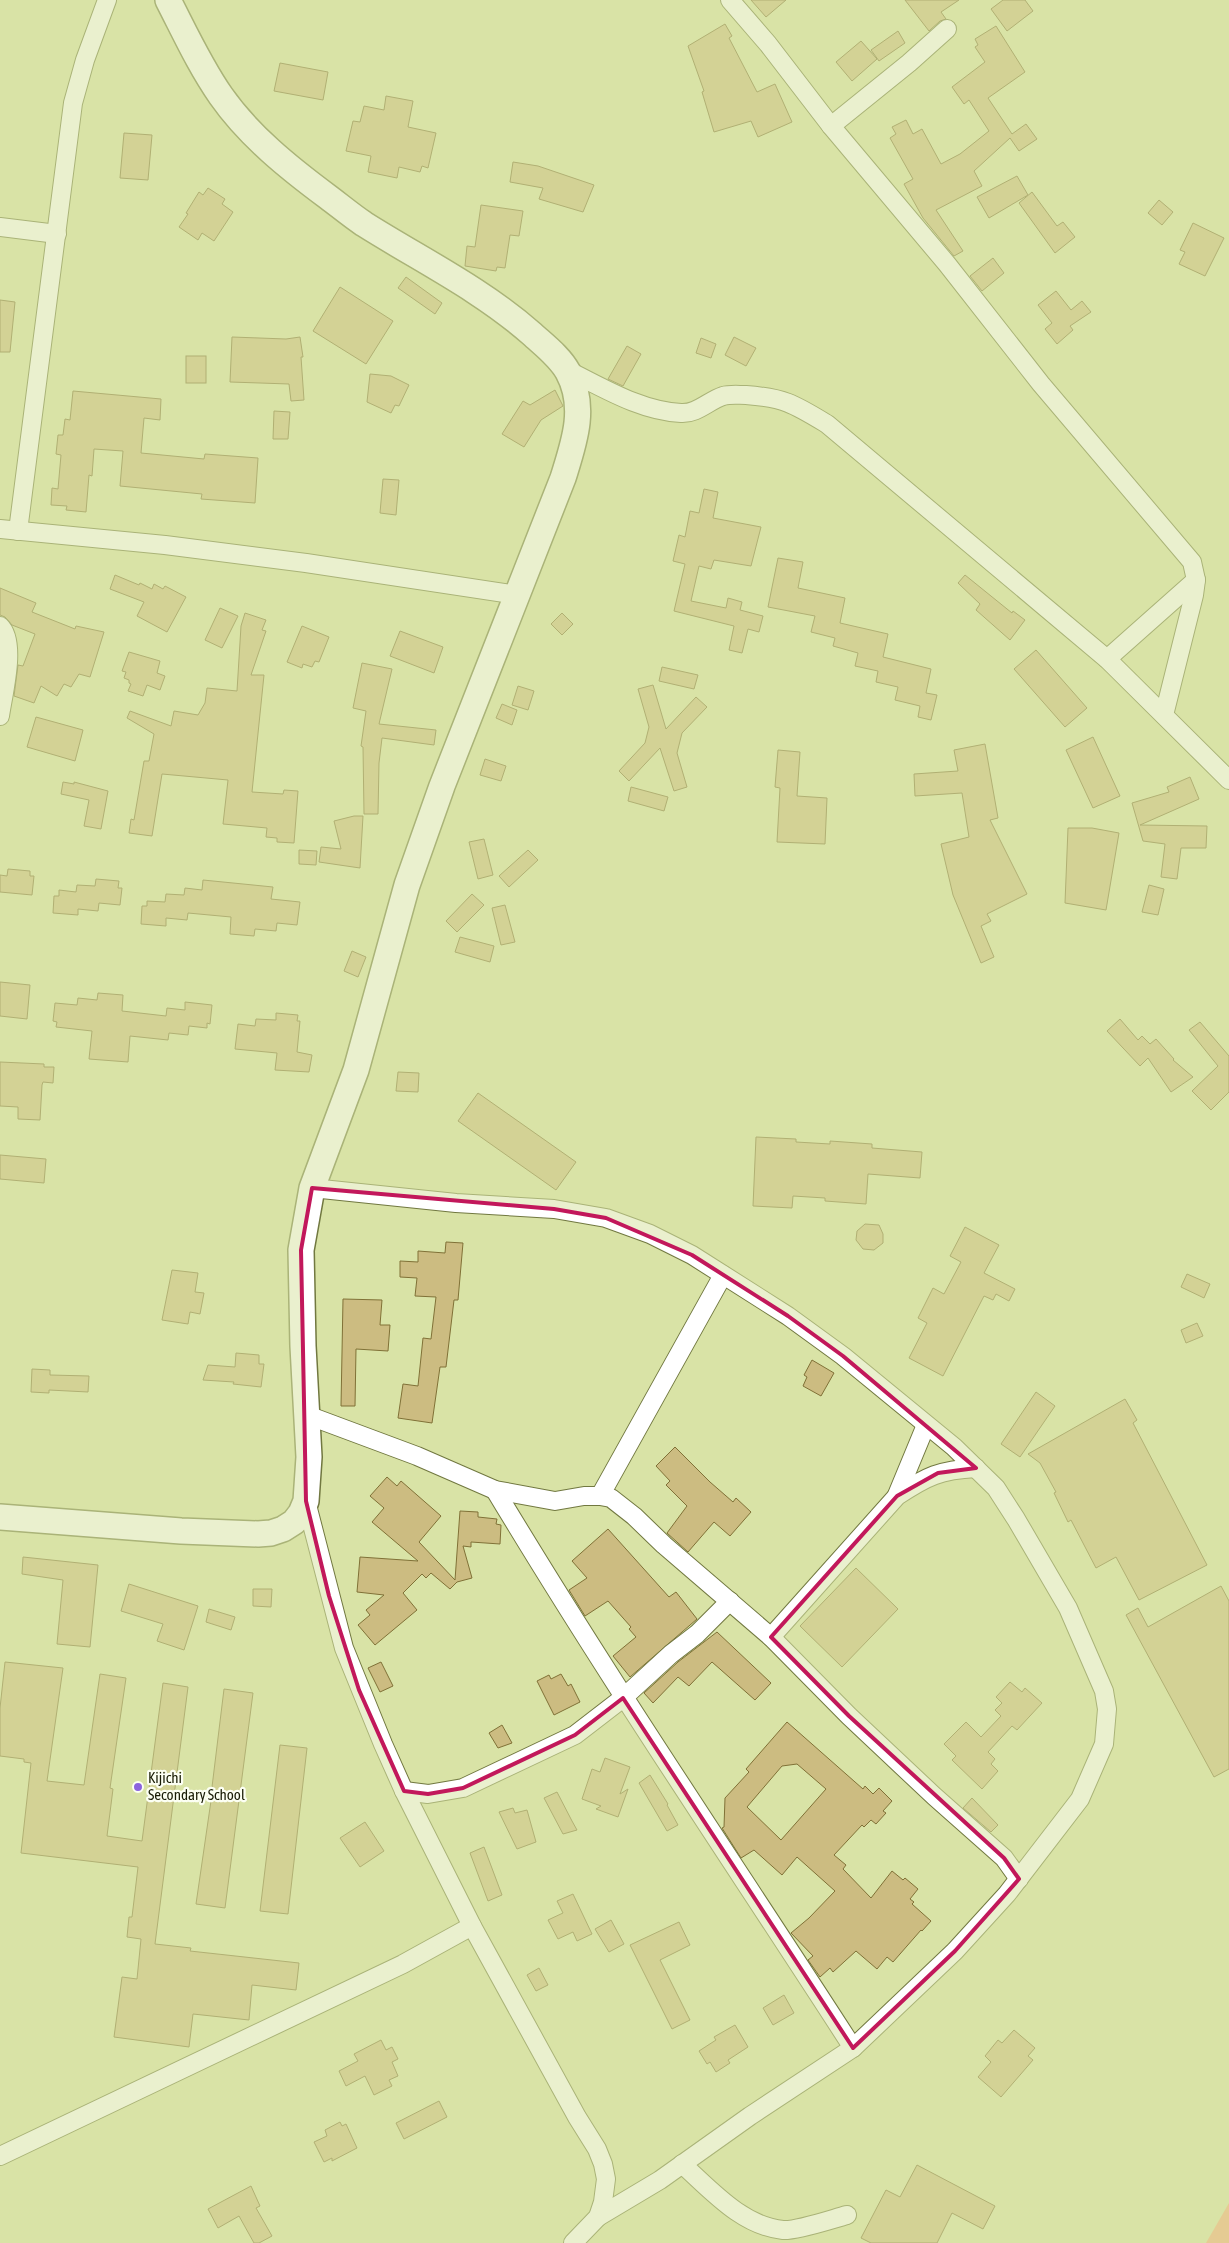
<svg xmlns="http://www.w3.org/2000/svg" width="1229" height="2243" font-family="'Asap Condensed',sans-serif">
	<rect width="100%" height="100%" fill="#d9e3a6"/>
	<!-- green -->
	<polygon fill="#f3ad7d" points="1229,2203 1229,2243 1206,2243"/>
	<!-- building -->
	<g fill="#ccbc81" stroke="#807137" fill-rule="evenodd">
		<polygon points="751,0 786,0 766,17"/>
		<polygon points="905,0 959,0 941,12 946,19 940,21 929,31"/>
		<polygon points="1003,0 1025,0 1033,11 1007,31 991,9"/>
		<polygon points="725,24 732,36 729,38 757,92 775,84 792,122 758,137 751,121 714,132 702,92 704,91 688,46"/>
		<polygon points="996,26 1025,72 988,98 1012,134 1026,124 1037,139 1019,151 1010,138 974,171 982,186 936,210 963,251 954,256 923,218 904,184 913,179 890,138 896,134 892,127 906,120 913,134 922,129 941,164 960,154 989,131 969,100 964,104 952,87 985,62 975,47 978,45 975,39"/>
		<polygon points="898,31 905,43 879,61 871,50"/>
		<polygon points="861,41 877,59 852,81 836,62"/>
		<polygon points="280,63 328,72 323,100 274,91"/>
		<polygon points="386,96 413,101 408,127 436,133 428,168 422,166 420,172 399,167 397,178 368,172 371,156 346,151 353,121 360,122 364,106 384,110"/>
		<polygon points="124,133 152,135 148,180 120,178"/>
		<polygon points="513,162 538,166 594,185 583,212 539,199 543,188 510,182"/>
		<polygon points="1017,176 1028,195 989,218 977,197"/>
		<polygon points="208,188 225,199 222,204 233,212 214,241 202,233 198,240 179,227 188,214 186,213 199,192 203,195"/>
		<polygon points="1032,192 1057,226 1063,222 1075,237 1055,253 1019,203"/>
		<polygon points="1159,200 1173,212 1162,225 1148,213"/>
		<polygon points="481,205 523,211 519,236 510,235 505,268 497,267 496,271 465,266 467,246 475,247"/>
		<polygon points="1193,223 1224,238 1205,276 1179,264 1185,252 1180,250"/>
		<polygon points="993,258 1004,273 982,291 970,276"/>
		<polygon points="406,277 442,303 435,314 398,288"/>
		<polygon points="340,287 393,321 366,364 313,331"/>
		<polygon points="1056,291 1071,310 1082,301 1091,312 1070,326 1073,330 1057,344 1045,329 1052,323 1038,305"/>
		<polygon points="0,300 15,302 10,352 0,352"/>
		<polygon points="232,337 286,339 300,337 303,357 301,357 304,400 291,401 289,384 230,382"/>
		<polygon points="734,337 756,348 746,366 725,355"/>
		<polygon points="701,338 716,344 711,358 696,353"/>
		<polygon points="627,346 641,354 623,386 608,379"/>
		<rect x="186" y="356" width="20" height="27"/>
		<polygon points="370,374 391,376 409,385 399,406 395,405 391,413 367,402"/>
		<polygon points="555,390 563,406 541,420 524,447 502,434 523,401 530,405"/>
		<polygon points="73,391 161,399 160,420 144,418 141,453 204,459 205,454 258,458 255,503 201,499 202,494 120,486 123,451 94,449 92,476 89,475 86,512 66,510 67,506 51,505 52,488 58,489 61,455 56,454 58,435 63,435 65,419 70,420"/>
		<polygon points="274,411 290,412 288,439 273,439"/>
		<polygon points="383,479 399,480 396,515 380,513"/>
		<polygon points="704,489 718,492 713,518 761,527 751,566 714,560 711,569 699,566 691,601 726,608 728,598 742,602 740,610 763,616 759,632 748,629 742,653 729,650 734,626 674,611 685,564 673,561 679,535 685,537 690,511 699,513"/>
		<polygon points="778,558 803,562 798,588 845,598 840,623 888,634 883,657 931,669 926,693 937,695 931,720 918,717 920,706 895,700 898,687 876,682 878,671 855,666 858,653 833,646 835,638 811,632 815,616 768,607"/>
		<polygon points="115,575 139,585 140,583 152,589 154,584 163,589 165,586 186,597 167,632 137,616 144,602 110,589"/>
		<polygon points="965,575 1012,613 1013,611 1025,620 1010,640 976,610 980,604 958,583"/>
		<polygon points="0,588 36,603 32,612 75,629 76,626 104,632 90,677 79,674 71,687 64,684 57,696 41,686 34,703 14,696 18,665 23,666 35,634 12,625 5,617 0,615"/>
		<polygon points="220,608 238,616 222,648 205,640"/>
		<polygon points="245,613 266,620 262,630 266,631 251,675 264,675 252,792 283,794 284,790 298,791 294,843 277,842 277,838 266,837 267,828 223,824 228,780 162,774 152,836 129,833 131,819 134,820 144,761 149,761 154,734 127,718 130,711 171,726 174,711 198,715 205,703 207,688 237,691 241,626"/>
		<polygon points="562,613 573,624 562,635 551,624"/>
		<polygon points="302,626 329,637 319,662 315,661 312,667 303,664 302,668 287,662"/>
		<polygon points="400,631 443,647 434,673 390,656"/>
		<polygon points="1036,650 1087,708 1065,727 1014,669"/>
		<polygon points="129,652 160,661 157,673 165,676 160,690 147,685 143,696 128,691 131,684 129,683 129,680 124,678 126,672 122,671"/>
		<polygon points="362,663 392,669 379,724 436,730 434,745 382,738 379,763 378,814 364,814 363,747 361,746 366,711 353,708"/>
		<polygon points="662,667 698,675 694,689 659,681"/>
		<polygon points="653,685 666,729 696,697 707,707 682,733 677,753 687,787 674,791 660,748 629,781 619,771 645,743 649,727 638,689"/>
		<polygon points="518,686 534,691 528,710 512,705"/>
		<polygon points="502,704 517,710 512,725 496,718"/>
		<polygon points="36,717 83,730 75,761 27,747"/>
		<polygon points="1093,737 1120,796 1093,808 1066,750"/>
		<polygon points="985,744 998,818 990,820 1027,894 987,914 991,921 981,926 994,957 981,963 953,895 941,844 969,837 962,793 915,796 914,774 958,771 954,750"/>
		<polygon points="778,750 800,752 797,796 827,798 825,844 777,842 780,788 775,787"/>
		<polygon points="485,759 506,766 501,781 480,775"/>
		<polygon points="1190,777 1199,799 1140,825 1207,826 1206,848 1181,848 1177,879 1161,877 1165,844 1143,841 1132,803 1169,792 1167,787"/>
		<polygon points="63,782 74,784 74,782 108,791 101,829 84,826 89,800 61,794"/>
		<polygon points="631,787 668,797 664,811 628,801"/>
		<polygon points="354,816 363,816 360,868 319,862 321,847 341,849 334,821"/>
		<polygon points="1068,828 1092,828 1119,833 1106,910 1065,903"/>
		<polygon points="484,839 493,875 478,879 469,842"/>
		<polygon points="299,850 317,851 316,865 299,864"/>
		<polygon points="528,850 538,860 509,887 499,876"/>
		<polygon points="8,869 30,871 30,876 34,876 32,895 0,892 0,875 7,876"/>
		<polygon points="96,879 119,881 118,888 122,888 120,905 99,903 98,911 78,909 78,915 53,913 54,896 59,896 59,890 76,892 77,885 95,886"/>
		<polygon points="203,880 273,887 271,899 300,902 297,925 277,923 276,931 255,929 254,936 230,934 231,917 188,913 187,920 166,918 166,926 141,924 142,906 147,906 147,901 165,902 166,894 184,895 185,888 202,890"/>
		<polygon points="1149,885 1164,889 1158,915 1142,912"/>
		<polygon points="472,894 484,905 457,932 446,921"/>
		<polygon points="505,905 515,942 501,945 492,908"/>
		<polygon points="460,937 494,946 490,962 455,952"/>
		<polygon points="352,951 366,957 358,977 344,971"/>
		<polygon points="0,982 30,985 27,1019 0,1016"/>
		<polygon points="98,993 123,995 122,1011 166,1016 167,1008 185,1010 185,1002 212,1005 210,1024 207,1023 207,1028 189,1026 188,1035 169,1033 168,1040 130,1036 128,1062 89,1059 92,1031 56,1027 57,1022 53,1021 55,1003 77,1005 78,998 97,1000"/>
		<polygon points="276,1013 298,1015 297,1021 300,1021 297,1052 312,1055 309,1072 275,1070 277,1053 235,1049 238,1024 255,1026 256,1019 276,1020"/>
		<polygon points="1120,1019 1138,1040 1142,1036 1150,1044 1156,1039 1174,1059 1173,1060 1193,1077 1171,1092 1148,1058 1140,1066 1107,1031"/>
		<polygon points="1200,1022 1229,1056 1229,1092 1211,1110 1192,1091 1218,1066 1189,1030"/>
		<polygon points="0,1062 44,1064 44,1067 54,1067 53,1083 43,1082 42,1085 40,1120 18,1119 18,1107 0,1106"/>
		<polygon points="398,1072 419,1073 418,1092 396,1091"/>
		<polygon points="478,1093 576,1162 556,1190 458,1121"/>
		<polygon points="756,1137 796,1139 796,1142 830,1144 830,1141 872,1144 872,1148 922,1152 920,1178 868,1174 866,1204 825,1201 825,1198 793,1196 792,1208 753,1206"/>
		<polygon points="0,1155 46,1159 44,1183 0,1179"/>
		<polygon points="865,1224 879,1225 883,1234 883,1243 874,1250 863,1249 856,1240 857,1231"/>
		<polygon points="965,1227 999,1245 984,1273 1015,1289 1009,1301 996,1294 993,1300 984,1296 943,1376 909,1358 927,1323 918,1318 933,1288 944,1294 961,1262 950,1256"/>
		<polygon points="446,1242 463,1243 458,1300 454,1300 446,1367 440,1367 432,1423 398,1418 403,1384 418,1386 423,1338 431,1339 436,1297 415,1296 417,1278 400,1277 400,1261 418,1262 418,1251 445,1253"/>
		<polygon points="172,1270 198,1273 195,1292 204,1293 200,1314 190,1312 188,1324 162,1320"/>
		<polygon points="1187,1274 1210,1284 1204,1298 1181,1287"/>
		<polygon points="343,1299 382,1300 380,1325 390,1325 388,1351 356,1349 355,1406 341,1406"/>
		<polygon points="1197,1323 1203,1336 1186,1343 1181,1330"/>
		<polygon points="236,1353 259,1355 259,1364 264,1364 261,1387 233,1384 234,1382 203,1380 208,1365 235,1367"/>
		<polygon points="812,1360 834,1373 821,1396 803,1386 807,1377 804,1375"/>
		<polygon points="32,1369 50,1370 50,1375 89,1376 88,1392 49,1390 49,1393 31,1392"/>
		<polygon points="1036,1392 1055,1406 1020,1457 1001,1444"/>
		<polygon points="1125,1399 1137,1420 1133,1423 1207,1565 1139,1600 1116,1557 1096,1568 1071,1520 1068,1522 1054,1493 1056,1492 1040,1463 1028,1454"/>
		<polygon points="675,1447 710,1482 733,1502 736,1498 751,1512 730,1536 714,1522 688,1552 667,1533 687,1506 666,1485 670,1481 656,1466"/>
		<polygon points="387,1477 397,1486 401,1481 441,1516 419,1542 455,1580 460,1511 478,1512 478,1517 497,1519 496,1524 501,1525 500,1544 471,1542 471,1547 463,1546 472,1578 457,1582 450,1589 431,1573 426,1578 422,1574 403,1593 417,1610 375,1645 358,1625 370,1615 366,1610 384,1595 357,1592 360,1557 418,1561 372,1522 384,1508 370,1496"/>
		<polygon points="608,1529 669,1597 676,1592 697,1619 630,1677 613,1656 636,1637 629,1629 631,1627 608,1601 585,1616 569,1590 587,1578 572,1561"/>
		<polygon points="23,1557 98,1565 90,1647 57,1644 63,1580 22,1574"/>
		<polygon points="856,1568 898,1609 842,1667 800,1626"/>
		<polygon points="129,1584 198,1606 184,1650 157,1641 163,1624 121,1611"/>
		<polygon points="1221,1586 1229,1601 1229,1769 1214,1777 1126,1615 1138,1608 1148,1627"/>
		<polygon points="253,1589 272,1589 271,1607 253,1606"/>
		<polygon points="209,1609 235,1617 231,1630 206,1622"/>
		<polygon points="717,1632 771,1683 755,1700 712,1662 689,1686 678,1677 653,1703 644,1693 678,1662"/>
		<polygon points="5,1662 63,1668 47,1781 84,1785 100,1674 126,1678 110,1788 113,1789 107,1836 142,1841 163,1683 188,1687 155,1944 191,1948 190,1951 299,1963 296,1990 252,1985 249,2020 193,2014 189,2047 114,2037 122,1977 137,1979 141,1939 127,1937 129,1917 132,1917 138,1867 21,1853 31,1763 24,1762 24,1759 0,1756 0,1708"/>
		<polygon points="381,1662 393,1686 380,1692 368,1668"/>
		<polygon points="561,1674 568,1686 571,1684 580,1702 554,1715 537,1681 549,1675 551,1679"/>
		<polygon points="1010,1682 1022,1692 1025,1688 1042,1703 1017,1730 1012,1726 988,1752 995,1759 991,1764 998,1771 982,1789 952,1760 956,1756 944,1744 966,1722 981,1737 1001,1716 995,1710 1002,1703 996,1697"/>
		<polygon points="224,1689 253,1693 225,1908 196,1904 213,1787 212,1787"/>
		<path d="M787,1722L863,1789L865,1786L873,1794L879,1788L892,1801L883,1811L886,1813L876,1824L871,1820L864,1827L862,1825L834,1855L846,1865L843,1869L871,1898L892,1871L903,1880L905,1878L918,1889L910,1899L914,1902L912,1904L931,1921L922,1931L921,1930L893,1962L887,1957L877,1969L856,1951L833,1972L830,1968L820,1977L808,1960L813,1956L791,1933L809,1918L835,1891L797,1857L782,1875L754,1850L741,1858L722,1828L724,1827L725,1798L749,1772L746,1769ZM797,1764L826,1789L781,1840L747,1807L782,1766Z"/>
		<polygon points="502,1725 512,1743 498,1748 489,1733"/>
		<polygon points="280,1745 307,1748 288,1914 260,1911"/>
		<polygon points="605,1758 630,1767 620,1794 628,1789 618,1817 596,1809 601,1806 582,1799 592,1769 600,1772"/>
		<polygon points="650,1775 668,1804 667,1805 678,1825 667,1831 639,1783"/>
		<polygon points="557,1792 572,1821 577,1830 563,1834 544,1798"/>
		<polygon points="972,1798 998,1825 991,1832 963,1808"/>
		<polygon points="513,1808 515,1813 527,1810 536,1842 517,1849 499,1812"/>
		<polygon points="365,1822 384,1851 360,1867 340,1838"/>
		<polygon points="484,1847 502,1895 488,1901 470,1853"/>
		<polygon points="573,1894 592,1934 577,1941 573,1932 558,1939 548,1920 563,1913 557,1901"/>
		<polygon points="611,1920 624,1944 609,1952 595,1929"/>
		<polygon points="679,1922 690,1945 660,1960 690,2020 672,2029 630,1945"/>
		<polygon points="539,1968 548,1985 536,1991 527,1975"/>
		<polygon points="784,1995 794,2013 773,2025 763,2008"/>
		<polygon points="735,2025 748,2047 728,2060 730,2063 716,2072 710,2062 707,2064 699,2051 716,2040 714,2037"/>
		<polygon points="1014,2030 1035,2048 1028,2056 1033,2060 1001,2097 978,2077 991,2062 985,2056 998,2040 1002,2043"/>
		<polygon points="381,2040 386,2050 392,2047 398,2059 392,2062 398,2076 389,2080 392,2086 374,2095 365,2076 346,2086 339,2071 358,2061 354,2054"/>
		<polygon points="439,2101 447,2117 404,2139 396,2123"/>
		<polygon points="340,2122 342,2126 346,2124 357,2148 332,2161 332,2158 324,2162 314,2142 327,2136 325,2130"/>
		<polygon points="917,2165 995,2206 983,2229 952,2213 937,2243 871,2243 861,2238 886,2190 900,2197"/>
		<polygon points="251,2186 260,2206 256,2208 272,2236 259,2243 254,2243 239,2216 218,2228 208,2209"/>
	</g>
	<g fill="none" stroke-linecap="round" stroke-linejoin="round">
		<defs>
			<g id="street">
				<polyline points="730,0 768,44 831,126 947,264 1041,384 1192,562 1196,580 1194,595 1164,715"/>
				<polyline points="831,126 909,63 947,29"/>
				<polyline points="0,227 57,234"/>
				<path d="M567,370C602,387 640,411 681,413C697,414 708,401 723,396C730,394 738,395 746,395C785,398 794,404 827,424L1107,659L1229,780"/>
				<polyline points="0,529 165,545 306,563 517,595"/>
				<polyline points="18,531 73,103 85,60 107,0"/>
				<path d="M0,626C17,642 3,694 0,716"/>
				<polyline points="1107,659 1196,580"/>
				<polyline points="312,1188 456,1203 554,1209 606,1218 650,1234 692,1255 788,1316 843,1356 954,1447 996,1488 1016,1519 1068,1608 1104,1691 1107,1709 1104,1744 1080,1799 1007,1894 955,1951 853,2048 750,2116 660,2180 598,2217"/>
				<polyline points="307,1415 417,1456 495,1490 555,1501 584,1496 600,1496 611,1498 634,1516 664,1545 771,1637 849,1716 934,1796 1004,1858 1019,1879"/>
				<path d="M495,1490C609,1680 733,1862 853,2048"/>
				<polyline points="897,1495 926,1425"/>
				<polyline points="600,1496 723,1275"/>
				<polyline points="306,1501 344,1648 383,1744 404,1791 472,1926 577,2117 597,2149 603,2164 606,2179 603,2202 598,2217 573,2243"/>
				<path d="M771,1637L897,1496C927,1476 940,1470 976,1468"/>
				<polyline points="404,1791 428,1794 463,1788 575,1735 623,1698 671,1654 697,1634 730,1601"/>
				<polyline points="0,2156 403,1964 472,1926"/>
				<path d="M682,2164C711,2190 742,2226 783,2230C797,2231 832,2219 847,2215"/>
			</g>
			<path id="secondary" d="M0,1517L181,1531L258,1534L271,1533L283,1529L294,1522L301,1513L306,1501L309,1457L303,1346L301,1250L312,1188L356,1070L407,885L442,786L563,478C574,443 587,407 568,372C560,357 544,345 532,334C481,289 421,260 364,224C352,216 340,206 328,197C289,168 249,136 221,96C200,66 185,33 168,0"/>
		</defs>
		<!-- street casing -->
		<use href="#street" stroke="#717840" stroke-width="20"/>
		<!-- secondary casing -->
		<use href="#secondary" stroke="#717840" stroke-width="28"/>
		<!-- street -->
		<use href="#street" stroke="#fff" stroke-width="18"/>
		<!-- secondary -->
		<use href="#secondary" stroke="#fff" stroke-width="25"/>
	</g>
	<!-- marked area -->
	<path d="M0 0H1229V2243H0ZM312,1188L554,1209L606,1218L692,1255L788,1316L843,1356L976,1468L938,1473L897,1496L771,1637L849,1716L1004,1858L1019,1879L955,1951L853,2048L623,1698L575,1735L463,1788L428,1794L404,1791L359,1690L329,1596L306,1501L301,1250Z" fill="#d9e3a6" fill-opacity=".55" fill-rule="evenodd"/>
	<path fill="none" stroke="#c2185b" stroke-width="4" stroke-linejoin="round" d="M312,1188L554,1209L606,1218L692,1255L788,1316L843,1356L976,1468L938,1473L897,1496L771,1637L849,1716L1004,1858L1019,1879L955,1951L853,2048L623,1698L575,1735L463,1788L428,1794L404,1791L359,1690L329,1596L306,1501L301,1250Z"/>
	<!-- markers -->
	<circle fill="#8b63dd" stroke="#fcfff3" stroke-width="2" cx="138" cy="1787" r="5"/>
	<g text-anchor="middle" stroke-width="4.5" stroke-linejoin="round" paint-order="stroke">
		<!-- poi labels -->
		<g font-size="15" fill="#181b04" stroke="#fcfff3" text-anchor="start">
			<text x="148" y="1783">Kijichi<tspan x="148" dy="17">Secondary School</tspan></text>
		</g>
	</g>
</svg>
